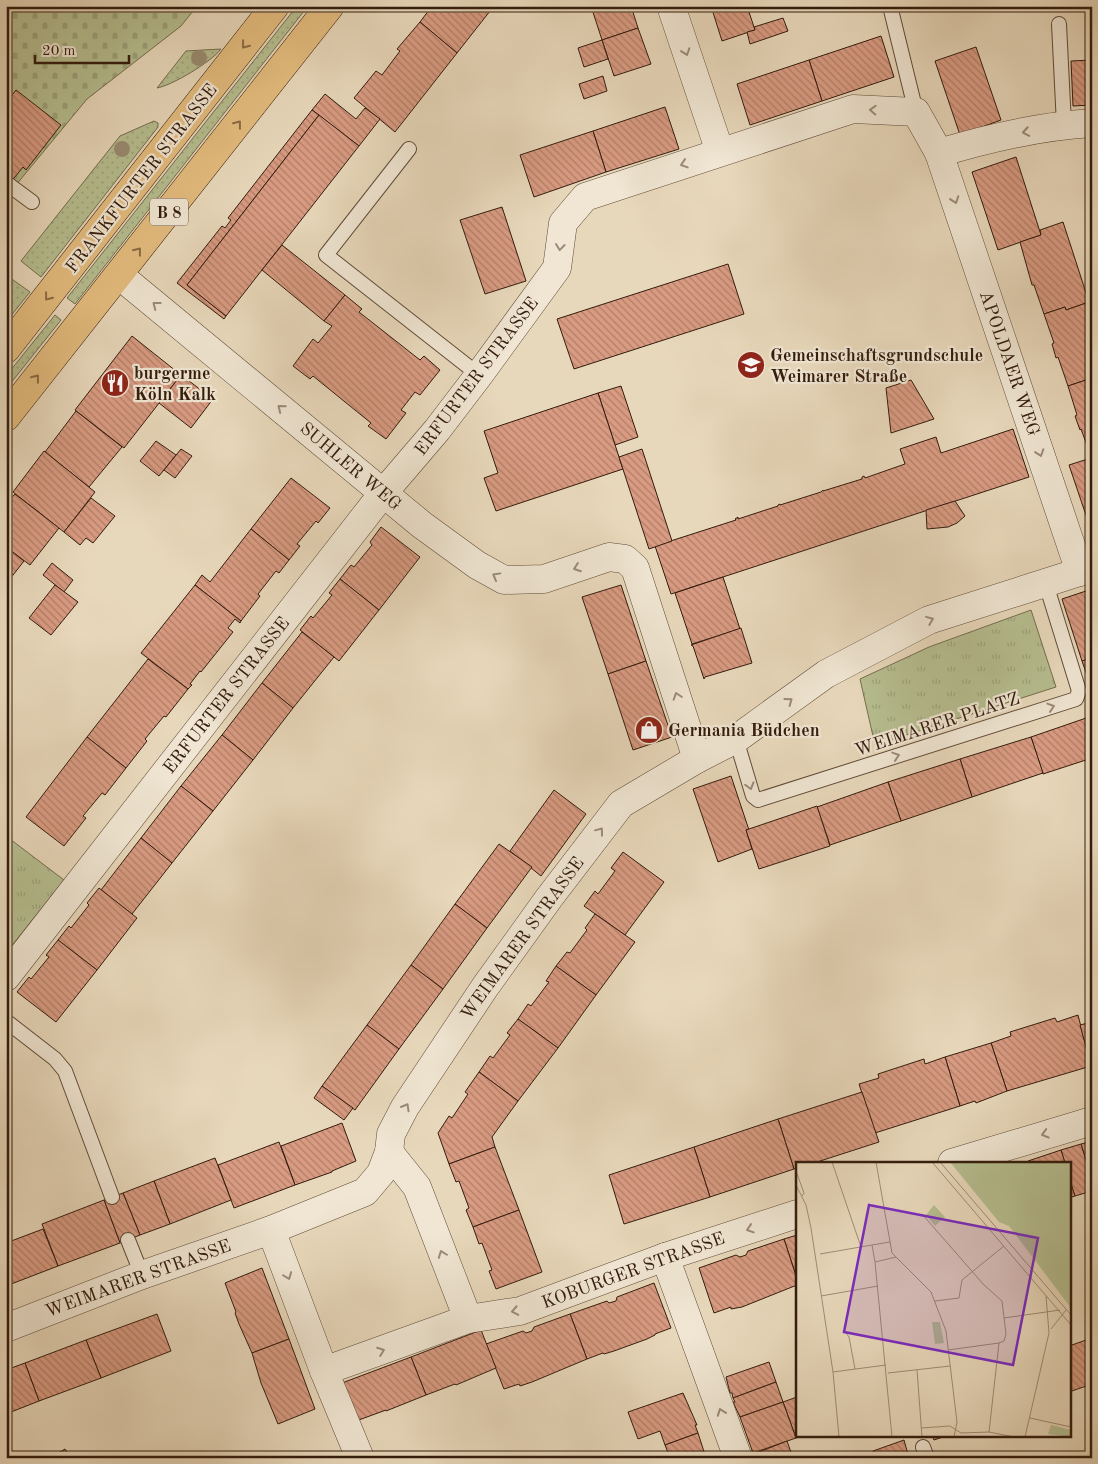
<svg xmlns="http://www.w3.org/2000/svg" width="1098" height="1464" font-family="'Old Standard TT',serif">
	<defs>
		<pattern id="grass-dots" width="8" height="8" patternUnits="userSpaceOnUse" patternTransform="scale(1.25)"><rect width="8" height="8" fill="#b6be90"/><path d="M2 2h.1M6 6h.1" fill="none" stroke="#9da37b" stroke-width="1.8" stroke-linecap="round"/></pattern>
		<pattern id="cemetery-stones" width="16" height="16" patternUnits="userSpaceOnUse" patternTransform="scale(1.25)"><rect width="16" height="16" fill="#b6be90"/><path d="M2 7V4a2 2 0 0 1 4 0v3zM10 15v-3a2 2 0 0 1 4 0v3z" fill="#9da37b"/></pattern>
		<pattern id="park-tufts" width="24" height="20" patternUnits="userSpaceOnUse" patternTransform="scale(1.25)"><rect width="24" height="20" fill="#b6be90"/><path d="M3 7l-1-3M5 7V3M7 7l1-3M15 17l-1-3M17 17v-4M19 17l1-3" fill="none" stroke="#9da37b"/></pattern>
		<pattern id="building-back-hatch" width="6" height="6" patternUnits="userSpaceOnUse" patternTransform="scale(1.25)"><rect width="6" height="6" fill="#d99b82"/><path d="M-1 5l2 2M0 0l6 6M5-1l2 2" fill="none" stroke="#b17e69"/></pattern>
	</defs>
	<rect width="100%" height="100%" fill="#e8d8bb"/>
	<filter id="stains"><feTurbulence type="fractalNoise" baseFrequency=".004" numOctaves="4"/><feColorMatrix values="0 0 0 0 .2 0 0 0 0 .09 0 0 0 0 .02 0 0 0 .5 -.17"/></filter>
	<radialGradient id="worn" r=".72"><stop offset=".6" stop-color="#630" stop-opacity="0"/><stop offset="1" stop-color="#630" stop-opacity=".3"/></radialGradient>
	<!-- grass -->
	<g fill="url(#grass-dots)" stroke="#746d4e">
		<polygon points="297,6 308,6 75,304 67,298"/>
		<path d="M221,49C211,62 173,85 157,88L186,51Z"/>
		<polygon points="154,121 158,123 158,127 41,277 21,261 120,136"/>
		<polygon points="9,277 30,292 6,322 6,281"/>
		<polygon points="55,315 61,320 6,389 6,376"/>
	</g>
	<!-- cemetery -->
	<polygon fill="url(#cemetery-stones)" stroke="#746d4e" points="6,6 197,6 181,26 87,99 6,197"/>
	<!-- park -->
	<g fill="url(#park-tufts)" stroke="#746d4e">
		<polygon points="1031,610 1056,687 875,745 860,679 929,647"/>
		<polygon points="6,836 64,880 6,953"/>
	</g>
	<!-- building -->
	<g fill="url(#building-back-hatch)" stroke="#331c0d">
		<polygon points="432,6 494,6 457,53 420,22"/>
		<polygon points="591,6 631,6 638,28 602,40"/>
		<polygon points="711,6 747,6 755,30 722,41"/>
		<polygon points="783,18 788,31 750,44 747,32 755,30 754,27"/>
		<polygon points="420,22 457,53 395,132 354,98 376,71 382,75 400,51 397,49"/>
		<polygon points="638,28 651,64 614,76 602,40"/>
		<polygon points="881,36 894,77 822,101 809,60"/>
		<polygon points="602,40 608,59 584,67 578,48"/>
		<polygon points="976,47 1001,120 960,135 935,61"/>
		<polygon points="809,60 822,101 750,125 737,84"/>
		<polygon points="1092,60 1092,105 1073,106 1071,61"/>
		<polygon points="603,76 607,91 584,99 579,84"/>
		<polygon points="16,90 61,125 26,170 23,167 6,188 6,103"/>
		<polygon points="325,94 356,119 365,108 380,119 359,146 312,110"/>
		<polygon points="665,107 679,149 606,172 593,131"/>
		<polygon points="312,110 319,115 187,285 226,316 224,319 177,283 222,226 225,228 231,220 228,218"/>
		<polygon points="319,115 359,146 226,316 187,285"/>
		<polygon points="593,131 606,172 534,197 520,155"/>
		<polygon points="1016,157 1041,235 998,250 972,172"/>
		<polygon points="502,207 526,281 485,294 460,220"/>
		<polygon points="1063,222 1089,302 1066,310 1065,307 1044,314 1034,285 1032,285 1020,242 1041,235 1040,230"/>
		<polygon points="282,245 345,295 324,321 262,270"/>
		<polygon points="728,264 744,314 574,369 557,319"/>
		<polygon points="345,295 362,309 359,312 420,360 424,356 440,370 420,395 415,392 401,410 406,413 386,439 368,426 371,423 313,376 310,379 293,366 313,339 318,343 332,326 324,321"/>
		<polygon points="1089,302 1092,310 1092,376 1088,377 1089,379 1068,386 1058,357 1056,358 1052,344 1054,343 1044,314 1065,307 1066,310"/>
		<polygon points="132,336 181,375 124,448 75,410"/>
		<polygon points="181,375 213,399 191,428 159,403"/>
		<polygon points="1092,376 1092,459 1081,429 1080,430 1075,416 1077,415 1068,386 1089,379 1088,377"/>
		<polygon points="911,380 934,419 891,433 886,388"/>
		<polygon points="621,386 638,437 615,445 598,393"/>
		<polygon points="598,393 623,469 496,511 484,478 498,473 484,431"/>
		<polygon points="76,411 122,447 89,487 45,452"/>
		<polygon points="1013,429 1029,477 671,594 655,546 736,520 735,519 738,517 738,519 778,506 778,505 780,504 780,505 821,492 823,490 823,491 862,479 862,477 864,476 865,478 905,464 900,449 936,437 941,453"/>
		<polygon points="156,441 176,455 159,476 140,461"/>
		<polygon points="181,449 192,456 175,478 164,470"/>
		<polygon points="642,449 672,541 649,549 619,457"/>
		<polygon points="44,451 95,492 64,532 13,492"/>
		<polygon points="1091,458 1092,459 1092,533 1069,465"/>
		<polygon points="291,478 330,508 318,523 316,521 297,544 300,546 289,560 251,529"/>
		<polygon points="15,494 59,528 30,565 6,547 6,504"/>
		<polygon points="91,498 115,516 93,543 86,538 80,545 64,532"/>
		<polygon points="955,501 965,516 957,523 948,527 927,529 926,510"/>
		<polygon points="381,527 420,557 379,610 340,579 351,565 354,567 372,545 370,542"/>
		<polygon points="251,529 289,560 279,573 276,571 258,594 260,596 241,621 195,585 202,575 210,582"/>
		<polygon points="6,547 24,561 6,584"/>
		<polygon points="52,563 73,580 64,592 43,575"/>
		<polygon points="723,577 740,629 692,644 675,593"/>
		<polygon points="340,579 379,610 339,661 300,630 311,616 313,618 332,595 329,593"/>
		<polygon points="55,585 78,602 51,635 29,618"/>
		<polygon points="195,585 241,621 240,623 235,619 228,628 233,632 201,672 200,671 190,684 192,685 188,689 141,653"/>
		<polygon points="621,585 646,661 608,674 582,597"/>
		<polygon points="1092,589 1092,658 1082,661 1062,599"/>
		<polygon points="741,628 752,663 705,677 704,679 693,646 691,645"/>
		<polygon points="302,632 334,657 293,708 262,683"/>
		<polygon points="1092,658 1092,690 1082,661"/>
		<polygon points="148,659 188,689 166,717 164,716 145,739 147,741 126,768 87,737"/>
		<polygon points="646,661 672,737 633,750 608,674"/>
		<polygon points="262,683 293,708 253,760 222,735"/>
		<polygon points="1092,716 1092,758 1043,774 1031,737"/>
		<polygon points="222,735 253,760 213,811 181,786"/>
		<polygon points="87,737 126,768 105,795 102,793 83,816 86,818 64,846 26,817"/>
		<polygon points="1031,737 1043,773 972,797 960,759"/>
		<polygon points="960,759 972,797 901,821 888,782"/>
		<polygon points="731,776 749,830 746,830 752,849 718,862 693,789"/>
		<polygon points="888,782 901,821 830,845 817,807"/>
		<polygon points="181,786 213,811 172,863 141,838"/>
		<polygon points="554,790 586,814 541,876 510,851"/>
		<polygon points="817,806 830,846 759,869 746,830"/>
		<polygon points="141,838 172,863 132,914 101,890"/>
		<polygon points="499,844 532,867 487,928 455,904"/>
		<polygon points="623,852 664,882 625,935 584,906 595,891 598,894 615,871 611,868"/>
		<polygon points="99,888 137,918 97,970 58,940 69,926 71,928 89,905 87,903"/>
		<polygon points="455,904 487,928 443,989 411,965"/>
		<polygon points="595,914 635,942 596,995 556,966 567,952 570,953 587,930 585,928"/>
		<polygon points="58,940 97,970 56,1022 17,992 29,977 31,979 49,957 46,955"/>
		<polygon points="411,965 443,989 399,1049 367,1025"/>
		<polygon points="556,966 596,995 558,1048 518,1019 528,1004 531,1006 549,982 546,981"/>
		<polygon points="1078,1015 1091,1066 1007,1091 991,1043 1011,1036 1010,1032 1055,1018 1057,1022"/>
		<polygon points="518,1019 558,1048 518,1101 479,1072 490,1056 493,1058 510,1035 507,1033"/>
		<polygon points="1092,1022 1092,1069 1080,1025"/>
		<polygon points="367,1025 399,1049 355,1110 322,1086"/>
		<polygon points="991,1043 1007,1091 976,1103 975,1101 960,1106 945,1057"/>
		<polygon points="945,1057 960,1106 875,1133 859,1084 879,1078 878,1074 924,1059 925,1064"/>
		<polygon points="479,1072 518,1101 492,1137 495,1147 449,1164 438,1133 449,1116 452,1118 468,1094 465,1092"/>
		<polygon points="322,1086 353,1108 344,1120 314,1098"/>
		<polygon points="862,1092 879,1142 814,1163 797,1163 797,1168 794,1169 778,1119"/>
		<polygon points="778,1119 794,1169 710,1197 694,1147"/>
		<polygon points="342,1123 356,1161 332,1171 332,1172 295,1185 281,1146"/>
		<polygon points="1092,1141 1092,1180 1081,1144"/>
		<polygon points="279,1142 295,1185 234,1208 218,1165"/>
		<polygon points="1081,1144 1092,1180 1092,1191 1075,1196 1069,1178 1069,1163 1065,1163 1061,1150"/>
		<polygon points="495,1147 519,1210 473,1227 466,1210 469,1208 459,1181 456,1182 449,1164"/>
		<polygon points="694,1147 710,1197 624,1224 609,1175"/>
		<polygon points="1061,1150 1065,1163 1028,1163 1028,1161"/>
		<polygon points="215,1158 231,1200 170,1224 154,1181"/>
		<polygon points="1069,1178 1075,1196 1069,1198"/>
		<polygon points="154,1181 170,1224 140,1235 123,1193"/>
		<polygon points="123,1193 140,1235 120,1243 104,1200"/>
		<polygon points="104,1200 120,1243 58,1266 42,1224"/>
		<polygon points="519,1210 542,1272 496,1289 489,1271 492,1270 482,1243 479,1244 473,1227"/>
		<polygon points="43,1229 58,1266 6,1286 6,1243"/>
		<polygon points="797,1235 797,1279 784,1239"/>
		<polygon points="784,1239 797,1279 797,1285 742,1307 731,1309 731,1307 714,1313 699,1268 736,1255 740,1257 746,1255 748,1251"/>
		<polygon points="262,1268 289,1339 252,1353 239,1324 235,1313 236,1312 225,1283"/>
		<polygon points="654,1283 671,1328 655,1334 655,1335 647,1339 614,1351 604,1354 603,1353 587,1359 570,1314 607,1301 609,1303 616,1301 617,1297"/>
		<polygon points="157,1314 171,1351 101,1378 86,1340"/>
		<polygon points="570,1314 587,1359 532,1382 520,1386 519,1384 504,1389 486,1344 523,1331 526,1333 532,1331 534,1327"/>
		<polygon points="481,1330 496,1368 456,1385 455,1384 426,1395 411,1357"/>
		<polygon points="1092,1338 1092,1384 1069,1392 1069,1346"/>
		<polygon points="289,1339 315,1409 278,1424 261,1383 252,1353"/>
		<polygon points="86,1340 101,1378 39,1401 25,1363"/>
		<polygon points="411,1357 426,1395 386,1411 386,1410 356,1421 342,1383"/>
		<polygon points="769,1362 776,1382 733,1398 732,1393 730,1393 726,1377"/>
		<polygon points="25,1363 39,1401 6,1414 6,1370"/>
		<polygon points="776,1382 783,1402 740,1417 733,1402 735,1402 733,1398"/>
		<polygon points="683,1393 697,1425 695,1425 698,1433 665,1445 660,1431 638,1439 628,1412"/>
		<polygon points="797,1397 797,1435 804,1435 796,1438 783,1402"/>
		<polygon points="783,1402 796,1438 753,1453 740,1417"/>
		<polygon points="698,1433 706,1458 670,1458 665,1445"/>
		<polygon points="932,1435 949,1435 934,1440"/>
		<polygon points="904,1440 909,1458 876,1458 873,1451"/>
		<polygon points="787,1441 793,1458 756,1458 754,1454"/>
		<polygon points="65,1449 71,1458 50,1458"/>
		<polygon points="202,1452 204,1458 188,1458"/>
	</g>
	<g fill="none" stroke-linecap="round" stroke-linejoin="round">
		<defs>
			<g id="service">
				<polyline points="891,10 916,112"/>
				<polyline points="1059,24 1064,125"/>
				<polyline points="409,149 326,255 479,375"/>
				<polyline points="9,185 32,202"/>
				<polyline points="736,739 753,796 758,800 1076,699 1079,691 1046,584"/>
				<polyline points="6,1021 55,1059 65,1071 112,1197"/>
				<polyline points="128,1240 142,1275"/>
				<polyline points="923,1447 927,1458"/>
			</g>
			<g id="minor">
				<polyline points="671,6 720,152"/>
				<polyline points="939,153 1080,572"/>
				<polyline points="119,275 422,525 477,565 504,580 544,579 609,557 625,559 635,568 697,759"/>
				<path d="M6,977L384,492L437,430L479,375L557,268L563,223L585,197L853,109L916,112L939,153C989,138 1040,126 1092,123"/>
				<polyline points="952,1163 1092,1121"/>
				<polyline points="271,1230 324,1371 468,1319 417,1187 389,1152"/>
				<polyline points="665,1257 738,1458"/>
				<polyline points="468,1319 520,1311 665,1257 797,1214"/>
				<polyline points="6,1328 142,1275 271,1230 365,1192 381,1173 389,1152 391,1134 405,1107 485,987 549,898 621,804 697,759 736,739 826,674 929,620 1092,568"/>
				<polyline points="324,1371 360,1458"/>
			</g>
			<g id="primary">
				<polyline points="6,349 275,6"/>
				<polyline points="6,417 330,6"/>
			</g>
		</defs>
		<!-- service casing -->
		<use href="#service" stroke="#604b38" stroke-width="16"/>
		<!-- minor casing -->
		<use href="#minor" stroke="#604b38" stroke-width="29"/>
		<!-- primary casing -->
		<use href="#primary" stroke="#331c0d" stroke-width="29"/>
		<!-- service -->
		<use href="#service" stroke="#f0e6d3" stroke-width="14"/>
		<!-- minor -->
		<use href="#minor" stroke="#f0e6d3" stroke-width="28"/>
		<!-- primary -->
		<use href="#primary" stroke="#e4bc7e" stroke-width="28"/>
	</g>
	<!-- trees -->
	<g fill="#9a8c71">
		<circle cx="199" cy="58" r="8"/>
		<circle cx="122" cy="149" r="8"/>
	</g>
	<!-- one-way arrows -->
	<defs><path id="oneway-chevron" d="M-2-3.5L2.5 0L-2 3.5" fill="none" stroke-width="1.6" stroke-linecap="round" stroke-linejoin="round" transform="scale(1.25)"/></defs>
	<g stroke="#8c6c46">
		<use href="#oneway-chevron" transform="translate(245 45) rotate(128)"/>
		<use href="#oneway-chevron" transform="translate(238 124) rotate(-52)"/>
		<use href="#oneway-chevron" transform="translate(138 251) rotate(-52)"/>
		<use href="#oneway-chevron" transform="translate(48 297) rotate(128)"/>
		<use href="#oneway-chevron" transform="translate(36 378) rotate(-52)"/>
	</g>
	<g stroke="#9b8b7a">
		<use href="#oneway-chevron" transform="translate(686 52) rotate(71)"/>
		<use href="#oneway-chevron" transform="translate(873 110) rotate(-177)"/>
		<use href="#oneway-chevron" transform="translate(1026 132) rotate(170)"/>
		<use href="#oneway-chevron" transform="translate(684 164) rotate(162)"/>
		<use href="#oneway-chevron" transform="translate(955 200) rotate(71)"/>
		<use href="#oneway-chevron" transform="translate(560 247) rotate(97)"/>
		<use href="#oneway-chevron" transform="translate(156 305) rotate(-142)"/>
		<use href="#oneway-chevron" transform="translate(281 408) rotate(-141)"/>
		<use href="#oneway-chevron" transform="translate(1040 453) rotate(71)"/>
		<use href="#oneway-chevron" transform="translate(577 568) rotate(160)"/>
		<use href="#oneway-chevron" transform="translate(496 576) rotate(-151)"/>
		<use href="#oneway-chevron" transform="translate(930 620) rotate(-22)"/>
		<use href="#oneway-chevron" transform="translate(677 696) rotate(-108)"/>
		<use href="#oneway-chevron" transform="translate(789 701) rotate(-36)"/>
		<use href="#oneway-chevron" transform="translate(1051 707) rotate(-18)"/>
		<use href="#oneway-chevron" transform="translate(896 756) rotate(-18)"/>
		<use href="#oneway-chevron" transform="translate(750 786) rotate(74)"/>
		<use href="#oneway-chevron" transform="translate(600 831) rotate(-53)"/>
		<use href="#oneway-chevron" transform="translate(406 1107) rotate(-60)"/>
		<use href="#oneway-chevron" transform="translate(1045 1134) rotate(164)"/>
		<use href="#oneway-chevron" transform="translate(750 1229) rotate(162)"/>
		<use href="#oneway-chevron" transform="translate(442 1254) rotate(-111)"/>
		<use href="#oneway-chevron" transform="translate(288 1276) rotate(69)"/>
		<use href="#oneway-chevron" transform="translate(515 1311) rotate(169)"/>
		<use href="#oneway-chevron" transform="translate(381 1351) rotate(-20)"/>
		<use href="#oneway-chevron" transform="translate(721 1412) rotate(-110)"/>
	</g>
	<!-- icons -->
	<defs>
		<symbol id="school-disc" viewBox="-11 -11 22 22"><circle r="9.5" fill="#8f2418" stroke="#f0e6d3"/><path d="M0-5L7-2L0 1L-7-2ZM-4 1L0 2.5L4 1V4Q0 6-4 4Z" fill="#fff"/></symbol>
		<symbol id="restaurant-disc" viewBox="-11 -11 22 22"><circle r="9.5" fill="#8f2418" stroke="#f0e6d3"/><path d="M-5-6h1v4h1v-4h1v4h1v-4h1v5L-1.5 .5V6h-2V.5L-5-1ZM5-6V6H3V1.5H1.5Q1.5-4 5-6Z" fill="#fff"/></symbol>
		<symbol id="shop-disc" viewBox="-11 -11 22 22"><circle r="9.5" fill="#8f2418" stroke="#f0e6d3"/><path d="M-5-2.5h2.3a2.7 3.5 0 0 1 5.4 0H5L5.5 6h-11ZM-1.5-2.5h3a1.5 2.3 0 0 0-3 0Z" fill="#fff"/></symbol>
	</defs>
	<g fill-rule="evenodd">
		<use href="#school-disc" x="735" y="349" width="32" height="32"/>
		<use href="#restaurant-disc" x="99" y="367" width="32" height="32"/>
		<use href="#shop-disc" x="633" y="714" width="32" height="32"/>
	</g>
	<g text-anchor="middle" stroke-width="4.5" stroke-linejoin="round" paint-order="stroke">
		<!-- shield labels -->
		<rect fill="#f0e6d3" stroke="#6c5948" stroke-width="1" x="150" y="198.5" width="38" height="27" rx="4"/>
		<g font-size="16" font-weight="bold" fill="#331c0d">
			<text x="169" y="218">B 8</text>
		</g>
		<!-- street labels -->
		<g font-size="18" fill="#331c0d" stroke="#f0e6d3">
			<text transform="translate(141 178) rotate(-52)" y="6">FRANKFURTER STRASSE</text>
			<text transform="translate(1010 363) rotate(71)" y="6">APOLDAER WEG</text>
			<text transform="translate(476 376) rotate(-53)" y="6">ERFURTER STRASSE</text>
			<text transform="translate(351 466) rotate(40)" y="6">SUHLER WEG</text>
			<text transform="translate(226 695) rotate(-52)" y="6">ERFURTER STRASSE</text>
			<text transform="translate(937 724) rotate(-18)" y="6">WEIMARER PLATZ</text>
			<text transform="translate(522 938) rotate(-54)" y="6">WEIMARER STRASSE</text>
			<text transform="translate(633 1270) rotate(-20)" y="6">KOBURGER STRASSE</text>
			<text transform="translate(138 1278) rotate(-20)" y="6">WEIMARER STRASSE</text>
		</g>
		<!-- poi labels -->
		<g font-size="18" font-weight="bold" fill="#331c0d" stroke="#f0e6d3" text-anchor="start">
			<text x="770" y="361">Gemeinschaftsgrundschule<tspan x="770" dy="21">Weimarer Straße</tspan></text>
			<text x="134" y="379">burgerme<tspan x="134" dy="21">Köln Kalk</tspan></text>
			<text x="668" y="736">Germania Büdchen</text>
		</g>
	</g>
	<!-- overview -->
	<g transform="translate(796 1162)">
		<rect width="275" height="275" fill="#e8d8bb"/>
		<path d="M154,0H275V146L213,64L203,60Z" fill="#b6be90"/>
		<path d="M138,43L149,55L139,64L130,53ZM136,160H144L148,181L139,182ZM255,263L275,268V275L252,272Z" fill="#b6be90"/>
		<path fill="none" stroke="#a08d75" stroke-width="1" d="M36,0L65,85M80,0L96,91L135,130L150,169L161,260L158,275M136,0L275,163M144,0L275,153M0,9L8,31L6,34M0,23L10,43L15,66L37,210L43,275M126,52L188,123L206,139L210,172L208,179L203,181L193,270M94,80L76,83L79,100L100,95M24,92L76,83M79,100L96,275M25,134L82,124M139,139L163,136L166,118L208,84M208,156L264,148M255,167L270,148M50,171L53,175L59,207M152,188L203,181M121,208L126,275M37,210L90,203M92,211L154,204M234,256L275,265M125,266L154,264L165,271L193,270L218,275M229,275L253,171L250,134"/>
		<path fill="#7b2cbf" fill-opacity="0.15" stroke="#7b2cbf" stroke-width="2.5" d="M73,43L242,76L217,203L48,170Z"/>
		<rect width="275" height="275" fill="none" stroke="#331c0d" stroke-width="2.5"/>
	</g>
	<!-- margin -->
	<rect width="1098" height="1464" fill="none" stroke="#e8d8bb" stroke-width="25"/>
	<rect x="8" y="8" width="1083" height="1449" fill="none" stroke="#331c0d" stroke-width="2.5"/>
	<rect x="12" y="12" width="1073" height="1439" fill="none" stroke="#331c0d"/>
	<!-- scale -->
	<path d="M35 55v8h94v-8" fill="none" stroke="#331c0d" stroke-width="2.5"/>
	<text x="42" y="55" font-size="15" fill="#331c0d" stroke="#f0e6d3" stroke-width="4" paint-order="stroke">20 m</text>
	<rect width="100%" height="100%" filter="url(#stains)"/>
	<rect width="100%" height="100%" fill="url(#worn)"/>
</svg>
